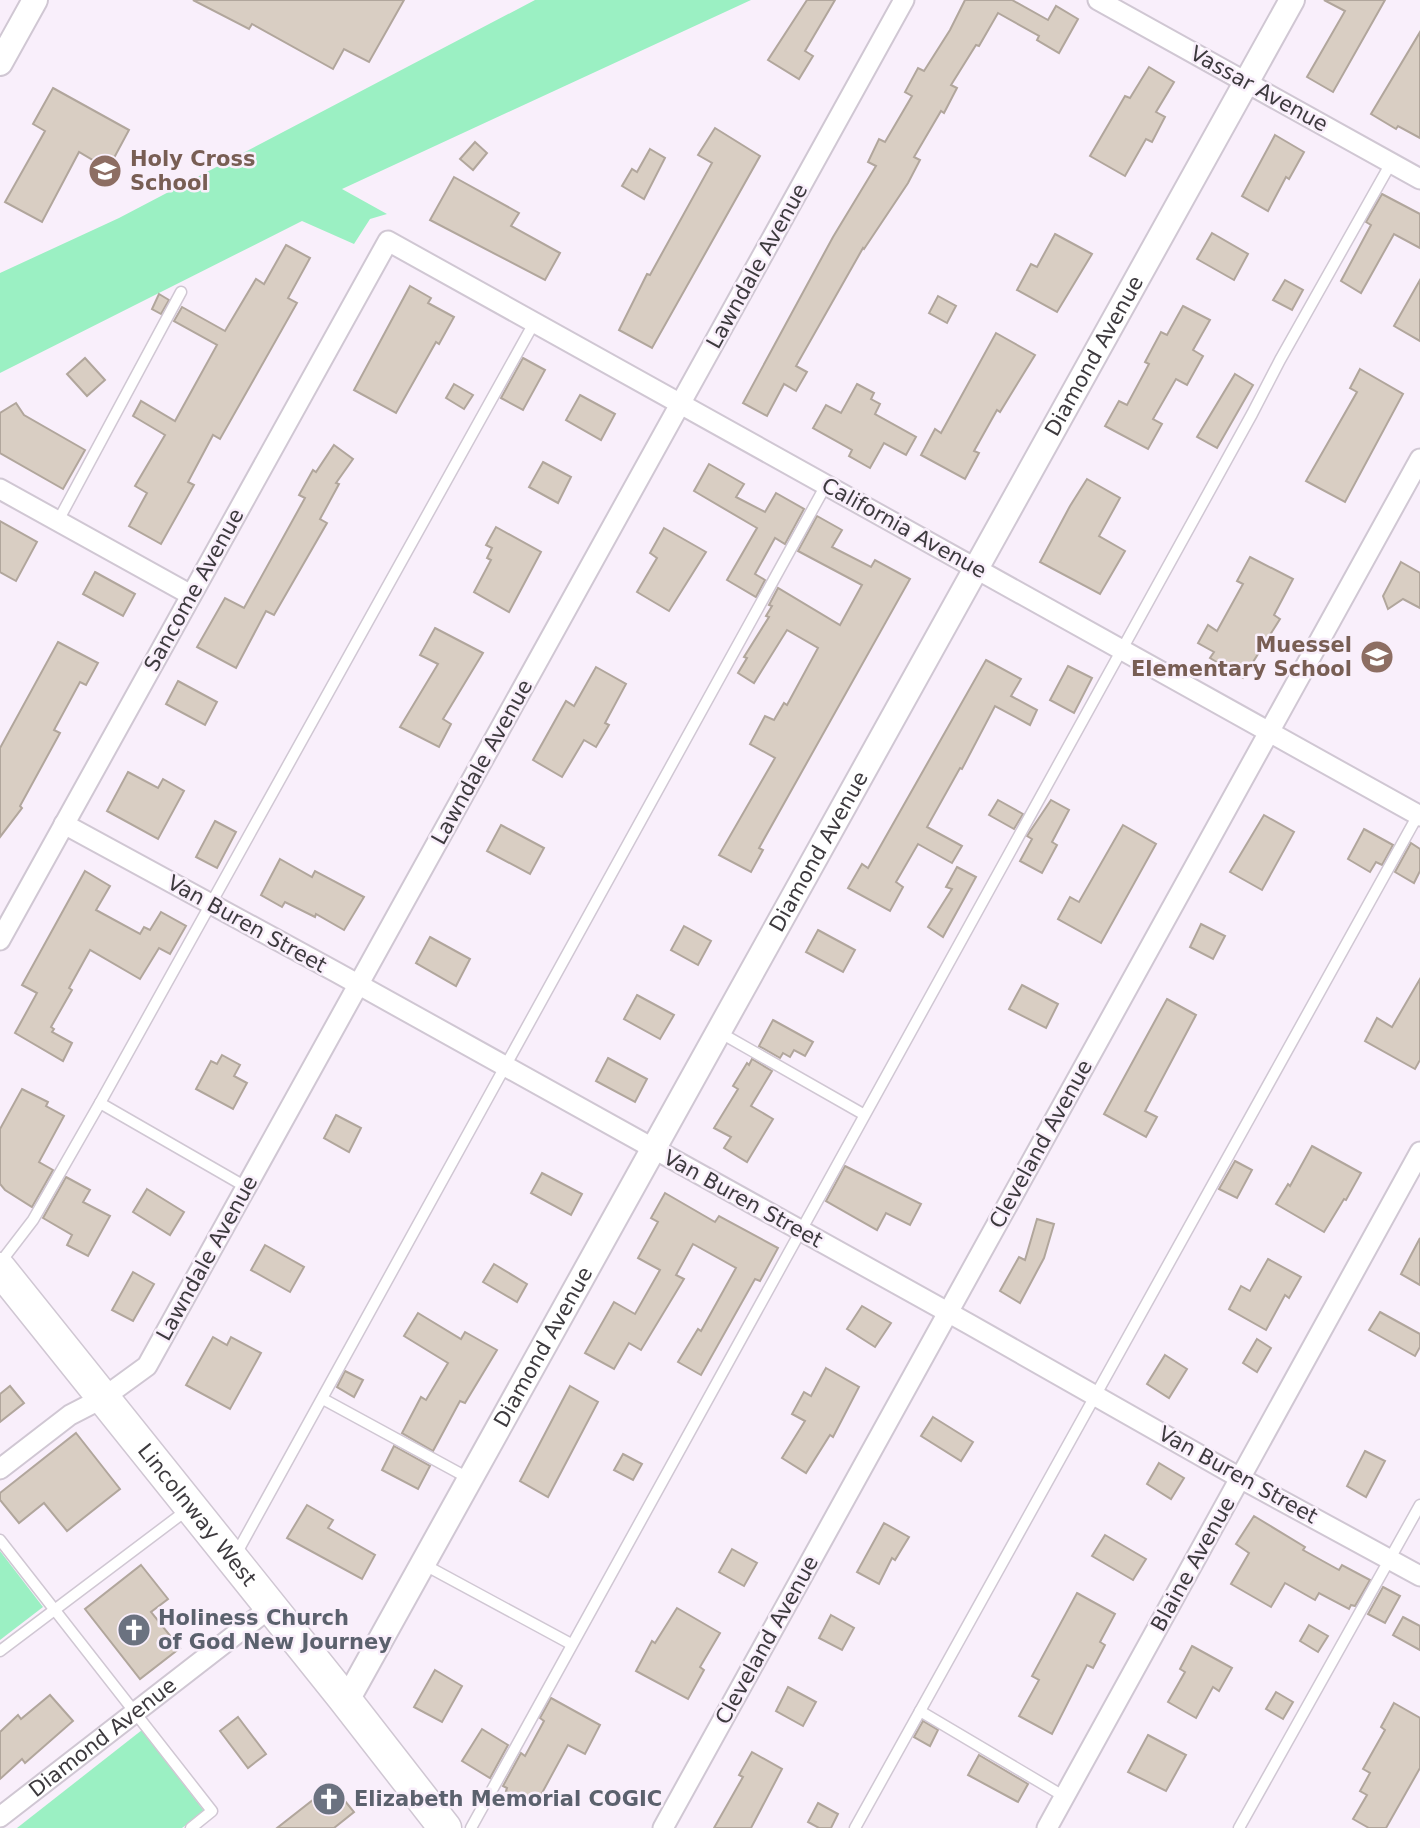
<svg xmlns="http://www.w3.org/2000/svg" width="1420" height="1828" font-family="'DejaVu Sans',sans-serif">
	<rect width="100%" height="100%" fill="#f9effb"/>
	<!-- green -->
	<g fill="#9bf0c3">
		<polygon points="535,0 751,0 342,189 387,214 370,219 354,244 302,221 0,373 0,273 119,218"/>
		<polygon points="0,1551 43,1607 0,1640"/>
		<polygon points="142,1730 204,1811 182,1828 17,1828"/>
	</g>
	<!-- building -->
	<g fill="#d9cec3" stroke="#b1a69c" stroke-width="2">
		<polygon points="193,0 404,0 369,62 344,49 333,69 252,24 249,29"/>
		<polygon points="807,0 835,0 805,51 813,56 799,79 768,60"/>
		<polygon points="965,0 1012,0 1048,20 1056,6 1078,19 1059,53 1037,40 1039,36 998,13 979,46 976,45 951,85 957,88 944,113 941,111 914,157 920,160 908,183 864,249 863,248 796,366 807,372 796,391 784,384 767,416 743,403 833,237 876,166 868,162 879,139 885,142 912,96 905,92 918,68 924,71 950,30"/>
		<polygon points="1324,0 1385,0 1333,92 1307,77 1345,11"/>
		<polygon points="1420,32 1420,138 1398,126 1396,129 1371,114"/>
		<polygon points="1149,67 1174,82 1156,112 1165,117 1152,142 1146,139 1125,176 1090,156 1125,96 1130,98"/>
		<polygon points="53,88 129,130 108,169 79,152 42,222 5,202 45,131 33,124"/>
		<polygon points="715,128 760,156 652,348 619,330 647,274 650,275 712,163 698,155"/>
		<polygon points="1275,135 1304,152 1289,179 1286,177 1268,211 1242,196"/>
		<polygon points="475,142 487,153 473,170 460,159"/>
		<polygon points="650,149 665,158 644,199 622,186 632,169 637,172"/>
		<polygon points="454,177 519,213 511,226 560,253 545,280 430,220"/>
		<polygon points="1382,194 1420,214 1420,248 1394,234 1361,293 1341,281 1371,225 1366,222"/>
		<polygon points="1212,233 1248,254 1234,280 1197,259"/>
		<polygon points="1055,234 1092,254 1057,312 1017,290 1031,264 1037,267"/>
		<polygon points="286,245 310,258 288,298 297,303 220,439 213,435 188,482 194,485 161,544 129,526 147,493 135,486 165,435 133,416 141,401 175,421 217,345 174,321 182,307 225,331 256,279 264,284"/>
		<polygon points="1285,280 1303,290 1292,310 1273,300"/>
		<polygon points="1420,280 1420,341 1394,326"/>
		<polygon points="410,286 431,298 428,303 454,317 439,344 436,342 396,413 354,390"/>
		<polygon points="159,294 169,300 161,314 152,309"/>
		<polygon points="938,296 956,306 947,323 929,313"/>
		<polygon points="1183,306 1210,320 1193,350 1203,356 1187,385 1176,379 1153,419 1162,424 1148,449 1105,426 1119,401 1127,405 1149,364 1145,362 1161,332 1167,335"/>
		<polygon points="996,333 1035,355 1000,412 997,410 974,451 979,453 965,479 921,455 935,429 941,433"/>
		<polygon points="85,358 105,380 87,396 67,374"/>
		<polygon points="523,358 545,370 523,410 501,398"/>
		<polygon points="1360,369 1403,394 1345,502 1306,481 1357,392 1350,388"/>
		<polygon points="1235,374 1253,385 1217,448 1197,437"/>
		<polygon points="454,384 473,395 464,409 446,398"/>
		<polygon points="857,384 874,393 871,399 880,404 875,414 916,437 906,455 884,443 870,468 849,456 852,450 813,428 826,405 841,413"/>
		<polygon points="580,395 615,414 601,440 566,420"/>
		<polygon points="16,403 24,415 85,450 63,489 0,453 0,413"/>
		<polygon points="334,445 353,459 336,483 339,484 320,519 327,523 274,615 266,611 236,668 197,647 225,598 244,608 305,498 299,495 313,470 316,472"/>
		<polygon points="543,462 571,477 558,503 529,487"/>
		<polygon points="709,464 744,484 736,497 765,512 776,493 804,509 785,544 775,538 755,574 765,580 756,597 727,580 757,528 694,491"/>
		<polygon points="1087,479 1120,498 1099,536 1125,551 1100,594 1040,562 1070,506"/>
		<polygon points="817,516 842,530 832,547 871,567 875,560 910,579 759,848 763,850 751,872 719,855 775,758 750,744 765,716 774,720 784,703 787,705 818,648 787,630 754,683 738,673 747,658 744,657 769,617 766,616 772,606 769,605 778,588 840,625 862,585 798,551"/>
		<polygon points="0,521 37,542 16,581 0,572"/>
		<polygon points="496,527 541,552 509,612 474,592 491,560 487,558 492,548 486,545"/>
		<polygon points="664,528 706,552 669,611 637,592 657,558 650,553"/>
		<polygon points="1250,557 1293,579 1274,615 1280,619 1243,678 1210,658 1214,652 1198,643 1208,625 1217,631 1243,584 1237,581"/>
		<polygon points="1401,562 1420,573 1420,608 1403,599 1388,609 1383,596"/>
		<polygon points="95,572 135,594 123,616 83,594"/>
		<polygon points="435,628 483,653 443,719 451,724 439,747 400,727 438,664 420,655"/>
		<polygon points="58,642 98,663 86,685 80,682 54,730 60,733 20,806 22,808 0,837 0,748"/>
		<polygon points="986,660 1021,679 1011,696 1037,710 1030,725 995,706 962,769 960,768 927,827 962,846 952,863 918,844 896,882 903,887 890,911 848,888 862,864 868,868"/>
		<polygon points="1068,666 1092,678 1074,713 1050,700"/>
		<polygon points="596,667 626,684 605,723 609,725 596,747 584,740 562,777 533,760 566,701 574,706"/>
		<polygon points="178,681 217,702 205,725 166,704"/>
		<polygon points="128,772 158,788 163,779 184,791 158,839 107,811"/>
		<polygon points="998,800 1023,814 1014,829 989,815"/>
		<polygon points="1051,800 1069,810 1052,842 1057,845 1042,873 1020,861 1032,839 1027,836"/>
		<polygon points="1264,815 1294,832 1262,890 1230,872"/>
		<polygon points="215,821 236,832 217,868 196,857"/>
		<polygon points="501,825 544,848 530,874 487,851"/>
		<polygon points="1123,825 1156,844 1101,943 1058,919 1070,897 1079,902"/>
		<polygon points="1364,829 1393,845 1382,865 1376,862 1370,872 1348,859"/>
		<polygon points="1411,843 1420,849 1420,871 1414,883 1395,872"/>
		<polygon points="280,859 312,877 315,871 364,897 344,930 316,914 315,917 285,902 282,907 261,895"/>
		<polygon points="957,867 976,877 943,937 928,927 952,889 946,887"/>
		<polygon points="85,871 110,886 96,910 140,934 144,927 150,930 161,912 186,926 170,954 159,948 140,979 90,950 69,988 72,990 51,1027 54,1029 52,1032 72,1043 63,1061 15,1033 37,993 22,985"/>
		<polygon points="1201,924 1225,936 1213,959 1190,947"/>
		<polygon points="684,926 711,941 698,965 671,950"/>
		<polygon points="818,930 855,950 843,972 806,952"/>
		<polygon points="430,937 470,959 456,986 416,963"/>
		<polygon points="1420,979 1420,1060 1415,1069 1365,1041 1377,1018 1392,1027"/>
		<polygon points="1022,985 1058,1004 1046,1028 1009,1009"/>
		<polygon points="637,995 674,1015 660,1039 624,1019"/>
		<polygon points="1167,999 1196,1015 1145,1111 1157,1117 1146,1137 1104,1114"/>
		<polygon points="773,1020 813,1042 805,1056 794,1050 790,1057 783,1053 780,1058 759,1046"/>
		<polygon points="222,1055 240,1065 234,1076 247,1083 233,1109 196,1089 211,1061 217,1064"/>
		<polygon points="608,1058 647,1079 635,1102 596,1081"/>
		<polygon points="752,1059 772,1071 751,1106 773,1119 747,1162 724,1148 731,1137 714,1128 738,1089 733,1086 747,1063 749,1065"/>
		<polygon points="22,1089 48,1102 46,1106 64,1116 39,1162 53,1170 32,1207 5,1190 0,1184 0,1129"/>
		<polygon points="336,1115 361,1128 349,1152 324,1138"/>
		<polygon points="1312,1146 1361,1173 1346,1200 1344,1199 1324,1232 1276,1204 1288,1184 1290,1186"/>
		<polygon points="1235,1161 1252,1170 1237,1198 1219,1189"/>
		<polygon points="845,1166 921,1204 910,1225 886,1213 877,1230 826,1201"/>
		<polygon points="542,1173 582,1194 571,1215 531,1193"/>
		<polygon points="66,1177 90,1190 83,1202 110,1216 88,1256 67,1245 72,1235 43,1218"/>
		<polygon points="147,1189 184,1212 170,1235 133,1212"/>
		<polygon points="665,1193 715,1222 719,1216 778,1248 760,1281 755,1279 701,1375 678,1362 698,1329 701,1331 736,1268 693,1244 676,1275 684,1279 641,1350 629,1343 614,1369 585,1353 614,1302 635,1314 660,1270 638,1258 658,1222 651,1218"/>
		<polygon points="1037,1219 1054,1224 1044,1258 1020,1303 1000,1291 1019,1257 1025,1260"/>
		<polygon points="1420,1238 1420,1285 1401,1274"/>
		<polygon points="265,1245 304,1267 290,1292 251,1270"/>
		<polygon points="1268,1259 1301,1277 1289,1298 1285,1295 1266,1330 1229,1309 1241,1286 1250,1291"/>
		<polygon points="494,1264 527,1284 517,1302 483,1282"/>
		<polygon points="133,1272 154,1284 133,1321 112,1310"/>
		<polygon points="862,1306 891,1323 875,1347 847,1329"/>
		<polygon points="1380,1312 1420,1334 1420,1347 1415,1356 1369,1330"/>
		<polygon points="418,1313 461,1339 465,1332 497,1350 465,1403 460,1401 433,1451 402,1433 421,1397 426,1400 448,1363 404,1336"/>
		<polygon points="213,1337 227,1345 231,1337 261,1353 230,1409 186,1385"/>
		<polygon points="1257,1339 1271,1348 1257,1372 1243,1363"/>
		<polygon points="1165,1355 1187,1369 1169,1398 1147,1384"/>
		<polygon points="826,1368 859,1387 833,1437 830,1435 806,1473 782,1458 805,1421 792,1414 804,1392 811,1396"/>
		<polygon points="345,1371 363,1380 354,1397 337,1387"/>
		<polygon points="10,1386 24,1403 0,1422 0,1394"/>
		<polygon points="570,1386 598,1402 548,1497 520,1481"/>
		<polygon points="933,1417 973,1442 961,1461 921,1436"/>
		<polygon points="76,1433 120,1489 67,1531 44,1503 19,1523 0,1500 0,1493"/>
		<polygon points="394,1446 430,1466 418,1489 382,1470"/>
		<polygon points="1365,1451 1385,1461 1366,1497 1347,1486"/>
		<polygon points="623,1454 642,1464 633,1480 614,1470"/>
		<polygon points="1159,1463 1184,1478 1171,1499 1147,1484"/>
		<polygon points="307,1505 333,1520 328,1528 375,1555 362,1579 287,1538"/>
		<polygon points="1254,1516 1305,1547 1303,1550 1339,1570 1342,1565 1370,1580 1355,1606 1351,1605 1349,1609 1319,1593 1315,1600 1285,1583 1271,1607 1231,1584 1249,1553 1236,1544"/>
		<polygon points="884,1523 909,1537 895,1560 892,1558 879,1584 857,1572"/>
		<polygon points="1105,1535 1146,1559 1133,1580 1092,1556"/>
		<polygon points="732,1549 757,1563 744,1586 719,1572"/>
		<polygon points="141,1565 168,1599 151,1612 180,1648 140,1679 85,1609"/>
		<polygon points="1383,1587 1400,1596 1385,1623 1368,1614"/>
		<polygon points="1077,1593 1115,1614 1100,1642 1105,1645 1093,1668 1087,1665 1052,1734 1019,1716 1039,1680 1032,1676"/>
		<polygon points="677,1608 720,1633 700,1667 704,1670 688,1699 636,1671 652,1641 655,1643"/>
		<polygon points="831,1615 854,1628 842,1650 819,1638"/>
		<polygon points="1403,1617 1420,1626 1420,1650 1393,1635"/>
		<polygon points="1309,1625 1328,1636 1318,1652 1300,1641"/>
		<polygon points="1192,1646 1232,1668 1219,1691 1213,1687 1196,1718 1168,1702 1185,1672 1180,1669"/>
		<polygon points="435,1670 462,1686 442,1722 414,1707"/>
		<polygon points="788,1687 816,1702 803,1726 776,1711"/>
		<polygon points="1276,1692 1293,1702 1283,1719 1266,1709"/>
		<polygon points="50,1695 73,1721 25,1763 22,1759 0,1779 0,1732 18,1715 21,1719"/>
		<polygon points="551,1698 600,1725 585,1754 568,1745 535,1806 506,1791 507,1788 503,1786 521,1753 525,1756 544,1721 540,1718"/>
		<polygon points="1394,1703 1420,1718 1420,1768 1386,1828 1369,1828 1353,1819 1367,1795 1360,1791 1370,1773 1363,1769 1385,1730 1381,1727"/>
		<polygon points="238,1717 266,1754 248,1768 220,1731"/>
		<polygon points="923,1721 938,1730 930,1746 914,1737"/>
		<polygon points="482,1729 508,1745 490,1778 462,1761"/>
		<polygon points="1148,1735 1186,1755 1166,1791 1128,1772"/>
		<polygon points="752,1752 782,1769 751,1828 714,1828 743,1777 739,1775"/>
		<polygon points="979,1755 1028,1784 1018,1802 968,1775"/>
		<polygon points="332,1785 354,1812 334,1828 277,1828"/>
		<polygon points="818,1803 838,1814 831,1828 819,1828 808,1822"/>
	</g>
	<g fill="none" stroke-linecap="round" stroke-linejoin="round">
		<defs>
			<g id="service">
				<polyline points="58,521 181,292"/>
				<polyline points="719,1032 863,1114"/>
				<polyline points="100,1103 246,1187"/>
				<polyline points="0,1263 33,1220 100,1103 534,323"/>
				<polyline points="323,1399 470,1479"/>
				<polyline points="0,1540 212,1811 191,1828"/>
				<polyline points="235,1556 826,485"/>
				<polyline points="423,1564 571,1644"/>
				<polyline points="0,1651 187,1510"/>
				<polyline points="920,1711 1065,1797"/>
				<polyline points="471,1828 1252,414 1280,360 1391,163"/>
				<polyline points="855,1828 1418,815"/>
				<polyline points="1239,1828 1420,1505"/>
			</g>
			<g id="minor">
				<polyline points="1098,0 1420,179"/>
				<polyline points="0,489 191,595"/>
				<polyline points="64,824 336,972 969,1324 1240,1478 1420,1576"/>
				<polyline points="0,940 388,241 1420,816"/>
				<polyline points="0,1469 70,1415 103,1398 147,1366 904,0"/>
				<path id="s1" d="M0,1817L271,1607"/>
				<polyline points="663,1828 1420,459"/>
				<polyline points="1047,1828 1420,1152"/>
			</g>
			<g id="tertiary">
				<polyline points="0,63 35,0"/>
				<path id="s2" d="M346,1702L1292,0"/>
			</g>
			<g id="primary">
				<path id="s3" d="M0,1269L343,1697L445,1828"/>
			</g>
		</defs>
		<!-- service casing -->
		<use href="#service" stroke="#d0c7d3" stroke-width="13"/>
		<!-- minor casing -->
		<use href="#minor" stroke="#d0c7d3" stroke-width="23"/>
		<!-- tertiary casing -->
		<use href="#tertiary" stroke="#d0c7d3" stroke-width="28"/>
		<!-- primary casing -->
		<use href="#primary" stroke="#d0c7d3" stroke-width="35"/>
		<!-- service -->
		<use href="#service" stroke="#fff" stroke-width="10"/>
		<!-- minor -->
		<use href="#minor" stroke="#fff" stroke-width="19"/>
		<!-- tertiary -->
		<use href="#tertiary" stroke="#fff" stroke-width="24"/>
		<!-- primary -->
		<use href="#primary" stroke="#fff" stroke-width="32"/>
	</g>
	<!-- icons -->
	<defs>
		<symbol id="school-disc" viewBox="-11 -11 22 22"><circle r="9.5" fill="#8d6e63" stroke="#f9effb"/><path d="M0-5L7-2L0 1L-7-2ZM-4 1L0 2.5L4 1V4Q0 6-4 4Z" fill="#fff"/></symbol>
		<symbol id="church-disc" viewBox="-11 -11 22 22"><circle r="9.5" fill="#6b7280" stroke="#f9effb"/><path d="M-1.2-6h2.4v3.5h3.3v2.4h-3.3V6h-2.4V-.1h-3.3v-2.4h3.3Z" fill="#fff"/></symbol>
	</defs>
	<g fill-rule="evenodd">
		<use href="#school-disc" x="86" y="152" width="38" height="38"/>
		<use href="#school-disc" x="1358" y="638" width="38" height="38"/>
		<use href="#church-disc" x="115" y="1611" width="38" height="38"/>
		<use href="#church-disc" x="310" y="1780" width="38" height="38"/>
	</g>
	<g text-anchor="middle" stroke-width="5" stroke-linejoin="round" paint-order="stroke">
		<!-- street labels -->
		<g font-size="21" fill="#3d3a3e" stroke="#f9effb">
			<text transform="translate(1259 89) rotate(29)" y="7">Vassar Avenue</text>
			<text transform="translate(757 266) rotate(-61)" y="7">Lawndale Avenue</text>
			<text dy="7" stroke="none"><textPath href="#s2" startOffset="1540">Diamond Avenue</textPath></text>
			<text transform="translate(904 528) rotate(29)" y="7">California Avenue</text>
			<text transform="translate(194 590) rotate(-61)" y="7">Sancome Avenue</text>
			<text transform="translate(482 762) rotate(-61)" y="7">Lawndale Avenue</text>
			<text dy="7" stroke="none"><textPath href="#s2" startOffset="973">Diamond Avenue</textPath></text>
			<text transform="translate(247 924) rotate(29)" y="7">Van Buren Street</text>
			<text transform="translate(1041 1144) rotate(-61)" y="7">Cleveland Avenue</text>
			<text transform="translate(743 1199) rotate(29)" y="7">Van Buren Street</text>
			<text transform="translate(207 1258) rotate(-61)" y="7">Lawndale Avenue</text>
			<text dy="7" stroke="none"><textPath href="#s2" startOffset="406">Diamond Avenue</textPath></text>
			<text transform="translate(1238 1475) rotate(29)" y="7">Van Buren Street</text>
			<text dy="7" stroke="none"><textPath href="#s3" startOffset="315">Lincolnway West</textPath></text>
			<text transform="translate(1193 1564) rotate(-61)" y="7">Blaine Avenue</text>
			<text transform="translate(767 1640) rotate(-61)" y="7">Cleveland Avenue</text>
			<text dy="7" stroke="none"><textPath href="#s1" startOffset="130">Diamond Avenue</textPath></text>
		</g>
		<!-- education labels -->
		<g font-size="21" font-weight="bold" fill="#785e54" stroke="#f9effb" text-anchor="start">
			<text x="130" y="166">Holy Cross<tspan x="130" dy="24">School</tspan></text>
			<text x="1352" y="652" text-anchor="end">Muessel<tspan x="1352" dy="24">Elementary School</tspan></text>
		</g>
		<!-- worship labels -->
		<g font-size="21" font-weight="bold" fill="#5b616d" stroke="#f9effb" text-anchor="start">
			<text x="158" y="1625">Holiness Church<tspan x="158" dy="24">of God New Journey</tspan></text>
			<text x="354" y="1806">Elizabeth Memorial COGIC</text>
		</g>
	</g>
</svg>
